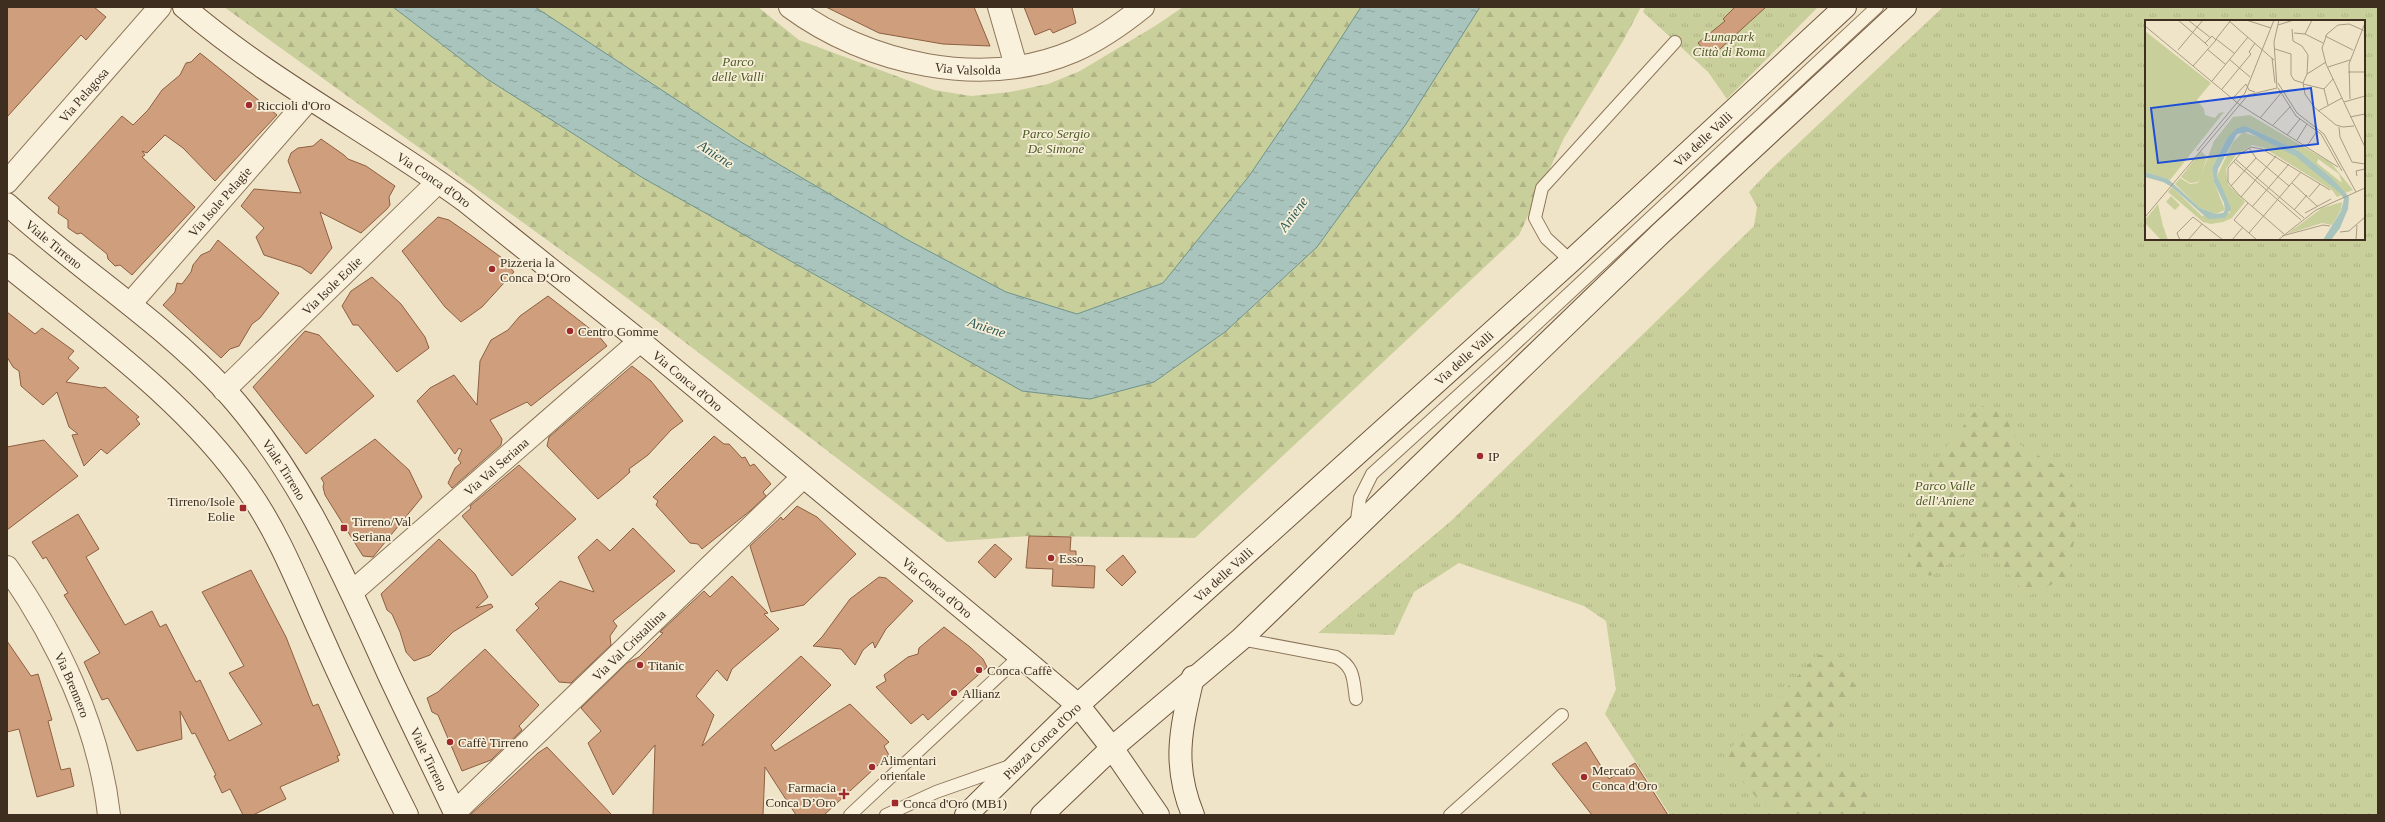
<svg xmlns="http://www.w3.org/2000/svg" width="2385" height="822" font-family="Georgia,serif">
	<defs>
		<pattern id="grass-tufts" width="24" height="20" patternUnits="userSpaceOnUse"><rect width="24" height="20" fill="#c9cf9b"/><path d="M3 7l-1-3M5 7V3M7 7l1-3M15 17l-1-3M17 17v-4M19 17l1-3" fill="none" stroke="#aeb285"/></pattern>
		<pattern id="forest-firs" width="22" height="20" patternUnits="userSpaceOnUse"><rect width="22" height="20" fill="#c9cf9b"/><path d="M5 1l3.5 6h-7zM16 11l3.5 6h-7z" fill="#aeb285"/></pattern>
		<pattern id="water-ripples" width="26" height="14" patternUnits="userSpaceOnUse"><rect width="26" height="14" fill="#a9c4bc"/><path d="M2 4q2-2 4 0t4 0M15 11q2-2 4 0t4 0" fill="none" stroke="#8ba098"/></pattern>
	</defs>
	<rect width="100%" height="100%" fill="#f0e4c8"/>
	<!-- grass -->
	<g fill="url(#grass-tufts)" fill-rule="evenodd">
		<polygon points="1645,7 1818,7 1727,99 1708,72 1643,12"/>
		<path d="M1943,7H2378V815H1670L1605,714L1616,689L1606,621L1584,606L1459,563L1414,592L1394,635L1318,633L1451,521L1754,226L1757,207L1749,192L1770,170ZM2146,21H2364V239H2146Z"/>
	</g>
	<!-- forest -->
	<g fill="url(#forest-firs)">
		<polygon points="224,7 393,7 487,79 643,178 1022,391 1090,399 1154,382 1225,332 1317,247 1406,124 1480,7 1641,7 1623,41 1564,138 1519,235 1195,538 1029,536 947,542 615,289"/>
		<polygon points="535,7 758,7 799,40 934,90 971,96 1010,92 1048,84 1080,71 1155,26 1183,7 1361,7 1303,97 1249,176 1163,283 1077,314 1006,292 906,239 741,142"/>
		<polygon points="1980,405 2005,415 2019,444 2057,467 2072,485 2078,512 2069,576 2028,596 1987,549 1973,547 1930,576 1906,563 1932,465"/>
		<polygon points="1817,655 1841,656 1855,686 1819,752 1823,767 1861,772 1873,811 1870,815 1790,815 1756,797 1728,765 1730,749"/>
	</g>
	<!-- water -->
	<polygon fill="url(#water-ripples)" stroke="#6f938a" points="393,7 535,7 741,142 906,239 1006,292 1077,314 1163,283 1249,176 1303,97 1361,7 1480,7 1406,124 1317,247 1225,332 1154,382 1090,399 1022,391 643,178 487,79"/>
	<!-- building -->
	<g fill="#cf9f7d" stroke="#8d5f41">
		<polygon points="7,7 94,7 106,17 86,40 81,35 7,117"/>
		<polygon points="826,7 974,7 990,46 943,44 879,33"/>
		<polygon points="1024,7 1072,7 1076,23 1053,33 1050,29 1035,35"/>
		<polygon points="1735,7 1766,7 1710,58 1698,43 1725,21 1723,19"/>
		<polygon points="200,53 277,115 215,181 183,148 165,135 147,153 142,151 145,155 142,157 195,207 132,275 120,265 115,266 108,259 107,254 81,233 77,234 68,228 68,220 58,213 59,207 48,198 122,116 133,125 148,110 162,90 180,75 186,63 191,62"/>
		<polygon points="321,139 344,155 348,159 366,166 395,186 389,197 390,205 387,209 361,233 320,212 332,248 311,274 301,267 264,255 256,237 264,228 241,206 254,189 301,193 288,161 291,153 298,148 313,146"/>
		<polygon points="438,217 449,220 472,236 502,258 514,272 482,307 461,322 445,307 402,251"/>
		<polygon points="218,240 279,293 260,318 252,324 239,346 230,349 221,358 163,305 175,292 177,283 182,284 191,272 193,265 201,255 210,251"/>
		<polygon points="372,277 401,304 425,337 429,348 397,372 358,325 353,325 342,306 351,291"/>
		<polygon points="548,296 598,335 607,346 531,406 527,402 490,420 502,439 501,445 452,488 448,483 455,468 461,463 458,459 462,450 459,448 455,454 417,401 430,388 454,375 477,405 480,361 491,340 508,330 520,316"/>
		<polygon points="7,312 35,334 42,328 74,351 68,358 79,368 66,382 102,388 105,387 139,417 136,419 140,424 107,454 101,449 84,466 72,435 78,434 69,427 57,392 43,405 21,386 19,371 13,367 7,357"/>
		<polygon points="305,331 319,335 374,396 306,454 253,387"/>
		<polygon points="632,366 651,381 683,421 671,430 648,455 629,469 630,472 619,482 598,499 547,446 549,437"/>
		<polygon points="714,436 724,444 729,444 742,458 745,457 750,466 754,464 771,484 763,492 766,496 750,511 702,549 698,544 690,543 656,505 658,501 653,497"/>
		<polygon points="375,439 409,470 422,497 373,557 363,556 325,495 323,487 324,483 321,478"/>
		<polygon points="44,440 78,476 7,530 7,447"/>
		<polygon points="519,465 576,519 512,576 462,516 471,508 470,506"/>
		<polygon points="797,506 817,517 856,554 804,605 771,612 750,546 781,517 783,520"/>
		<polygon points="78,514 99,549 86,557 125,625 152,611 160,627 166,624 196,682 200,680 229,741 262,724 229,673 244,666 202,592 251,570 286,637 313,706 318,704 340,755 337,756 339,761 280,787 286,799 253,815 243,815 230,789 222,793 214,776 216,775 195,733 192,734 180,711 182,739 137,751 108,698 102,700 84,662 100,653 64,595 68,593 46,557 43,559 32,542"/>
		<polygon points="633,528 675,571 613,621 617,626 610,636 611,645 571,683 559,682 516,630 539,608 535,604 560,581 594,592 578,557 597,539 610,551"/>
		<polygon points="1029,536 1071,537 1070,551 1076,551 1076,565 1095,566 1094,588 1052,586 1053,569 1026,568"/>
		<polygon points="439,539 475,574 488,597 476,608 491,604 493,607 453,632 430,655 414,661 406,652 400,632 392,614 387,610 381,594"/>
		<polygon points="995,544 1012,559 995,578 978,562"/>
		<polygon points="1123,555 1136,572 1122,586 1106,570"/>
		<polygon points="732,576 768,613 764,614 779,629 732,669 727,681 717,670 696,696 714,715 702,746 801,656 831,685 771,745 775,751 850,704 889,742 884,746 889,755 824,815 796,815 765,767 763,815 653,815 655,745 613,795 588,743 601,731 581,708 627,663 639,657 663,633 660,632 704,591 710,597"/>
		<polygon points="879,577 886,578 913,601 886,629 875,648 873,642 870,644 863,650 855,665 841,649 813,646 822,637 850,599"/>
		<polygon points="944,627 970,647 983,659 987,667 928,720 923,714 911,724 876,687 886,681 884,675 908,657 918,654 919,648"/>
		<polygon points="7,641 31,676 38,674 52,720 48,721 61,770 70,768 74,786 37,797 19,729 7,732"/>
		<polygon points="485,649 539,705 519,726 522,730 491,760 462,771 438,715 432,712 427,698 438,692"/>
		<polygon points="1586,742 1609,779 1635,763 1668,815 1592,815 1552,764"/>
		<polygon points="547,747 612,815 470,815 538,753"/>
	</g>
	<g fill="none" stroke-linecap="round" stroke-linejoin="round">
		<defs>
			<g id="lane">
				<polyline points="1571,261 1546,238 1535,218 1542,188 1675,42"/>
				<polyline points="1356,527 1360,498 1372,474 1503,355 1877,7"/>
				<path d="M1241,639L1336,657C1355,667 1353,680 1356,699"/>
				<polyline points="850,815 1020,656"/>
				<polyline points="886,815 936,792 1010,766"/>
				<polyline points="1450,815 1562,715"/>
			</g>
			<g id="street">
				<path id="s1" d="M790,7C867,64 983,90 1074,51C1099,40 1122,24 1143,7"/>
				<polyline points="999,7 1016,66"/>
				<path id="s2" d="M7,182L160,7"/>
				<path id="s3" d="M130,304L309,99"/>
				<path id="s4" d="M224,390L438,182"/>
				<path id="s5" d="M7,567C58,640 99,726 109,815"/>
				<path id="s6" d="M352,592L640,341"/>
				<path id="s7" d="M455,812L803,477"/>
			</g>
			<g id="secondary">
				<path id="s8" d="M184,7C270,81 372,133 464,200L640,341L1020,656L1078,705L1112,748L1158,815"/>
				<path id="s9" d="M7,204C77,268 160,320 225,390C300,473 344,575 389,675C411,722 434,768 456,815"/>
				<path d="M7,265C89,332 188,402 248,490C280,535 300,589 323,639C349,698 378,757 407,815"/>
				<path id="s10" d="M966,815L1078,705L1571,261L1845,7"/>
				<polyline points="1042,815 1112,748 1241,639 1661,233 1905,7"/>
				<path d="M1193,815C1172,764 1181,729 1193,677"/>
			</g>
		</defs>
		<!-- lane casing -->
		<use href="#lane" stroke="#8d765c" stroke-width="14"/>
		<!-- street casing -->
		<use href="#street" stroke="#8d765c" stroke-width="24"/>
		<!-- secondary casing -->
		<use href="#secondary" stroke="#6f573f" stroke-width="24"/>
		<!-- lane -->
		<use href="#lane" stroke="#faf1dc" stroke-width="12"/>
		<!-- street -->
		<use href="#street" stroke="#faf1dc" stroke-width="22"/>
		<!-- secondary -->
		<use href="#secondary" stroke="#faf1dc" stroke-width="22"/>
	</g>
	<!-- markers -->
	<g fill="#9e2a2b" stroke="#f7eed8" stroke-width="1.5">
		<circle cx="249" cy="105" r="4"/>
		<circle cx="492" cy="269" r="4"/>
		<circle cx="570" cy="331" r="4"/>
		<circle cx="1480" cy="456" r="4"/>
		<rect x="239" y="504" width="8" height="8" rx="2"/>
		<rect x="340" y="524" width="8" height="8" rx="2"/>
		<circle cx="1051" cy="558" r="4"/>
		<circle cx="640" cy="665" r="4"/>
		<circle cx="979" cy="670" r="4"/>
		<circle cx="954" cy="693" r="4"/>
		<circle cx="450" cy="742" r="4"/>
		<circle cx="872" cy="767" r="4"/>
		<circle cx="1584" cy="777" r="4"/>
		<path d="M842 788h4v4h4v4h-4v4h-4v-4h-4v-4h4z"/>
		<rect x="891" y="799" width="8" height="8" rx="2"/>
	</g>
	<g text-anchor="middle" stroke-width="3.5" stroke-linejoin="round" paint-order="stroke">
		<!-- park labels -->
		<g font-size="13" font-style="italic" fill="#4d5a26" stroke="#f7eed8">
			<text x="1729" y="41">Lunapark<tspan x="1729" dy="15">Città di Roma</tspan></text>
			<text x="738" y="66">Parco<tspan x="738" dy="15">delle Valli</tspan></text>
			<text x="1056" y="138">Parco Sergio<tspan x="1056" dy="15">De Simone</tspan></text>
			<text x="1945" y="490">Parco Valle<tspan x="1945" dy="15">dell'Aniene</tspan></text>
		</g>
		<!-- street labels -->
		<g font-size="13" fill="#3d2e20" stroke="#f7eed8">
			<text dy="5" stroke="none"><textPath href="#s1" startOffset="191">Via Valsolda</textPath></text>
			<text dy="5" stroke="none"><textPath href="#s2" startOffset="116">Via Pelagosa</textPath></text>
			<text dy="5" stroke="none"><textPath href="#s10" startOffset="1000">Via delle Valli</textPath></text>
			<text dy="5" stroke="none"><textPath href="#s8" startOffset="304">Via Conca d'Oro</textPath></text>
			<text dy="5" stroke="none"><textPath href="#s3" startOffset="136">Via Isole Pelagie</textPath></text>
			<text dy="5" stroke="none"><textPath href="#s9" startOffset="62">Viale Tirreno</textPath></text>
			<text dy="5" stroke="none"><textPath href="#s4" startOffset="150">Via Isole Eolie</textPath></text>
			<text dy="5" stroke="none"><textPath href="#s10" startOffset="676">Via delle Valli</textPath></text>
			<text dy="5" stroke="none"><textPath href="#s8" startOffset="628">Via Conca d'Oro</textPath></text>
			<text dy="5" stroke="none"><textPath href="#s6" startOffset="191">Via Val Seriana</textPath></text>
			<text dy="5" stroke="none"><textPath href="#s9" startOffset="386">Viale Tirreno</textPath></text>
			<text dy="5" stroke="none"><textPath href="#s10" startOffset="352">Via delle Valli</textPath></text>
			<text dy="5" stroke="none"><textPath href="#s8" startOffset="952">Via Conca d'Oro</textPath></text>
			<text dy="5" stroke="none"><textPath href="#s7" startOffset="241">Via Val Cristallina</textPath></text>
			<text dy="5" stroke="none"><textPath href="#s5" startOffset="135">Via Brennero</textPath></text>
			<text dy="5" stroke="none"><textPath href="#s10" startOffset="106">Piazza Conca d'Oro</textPath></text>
			<text dy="5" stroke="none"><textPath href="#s9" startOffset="710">Viale Tirreno</textPath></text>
		</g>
		<!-- poi labels -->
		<g font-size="13" fill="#3d2e20" stroke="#f7eed8" text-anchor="start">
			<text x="257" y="110">Riccioli d'Oro</text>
			<text x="500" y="267">Pizzeria la<tspan x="500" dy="15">Conca D‘Oro</tspan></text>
			<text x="578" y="336">Centro Gomme</text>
			<text x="1488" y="461">IP</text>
			<text x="235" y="506" text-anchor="end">Tirreno/Isole<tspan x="235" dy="15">Eolie</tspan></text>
			<text x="352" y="526">Tirreno/Val<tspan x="352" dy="15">Seriana</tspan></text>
			<text x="1059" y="563">Esso</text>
			<text x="648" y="670">Titanic</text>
			<text x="987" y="675">Conca Caffè</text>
			<text x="962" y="698">Allianz</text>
			<text x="458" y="747">Caffè Tirreno</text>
			<text x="880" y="765">Alimentari<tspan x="880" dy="15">orientale</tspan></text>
			<text x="1592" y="775">Mercato<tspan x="1592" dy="15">Conca d'Oro</tspan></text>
			<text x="836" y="792" text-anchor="end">Farmacia<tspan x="836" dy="15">Conca D’Oro</tspan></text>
			<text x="903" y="808">Conca d'Oro (MB1)</text>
		</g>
		<!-- water labels -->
		<g font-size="14" font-style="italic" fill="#2f5d5a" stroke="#f7eed8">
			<text transform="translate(716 154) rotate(33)" y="5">Aniene</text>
			<text transform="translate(1293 214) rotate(-54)" y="5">Aniene</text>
			<text transform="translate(987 327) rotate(18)" y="5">Aniene</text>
		</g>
	</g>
	<!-- overview -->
	<g transform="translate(2145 20)">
		<rect width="220" height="220" fill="#f0e4c8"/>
		<path d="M0,11L66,63L52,80L59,89L60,95L70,98L74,93L79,92L25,160L0,152ZM56,131L62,137L56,156L53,162L45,163L36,157ZM26,176L35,185L30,190L21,182ZM13,184L18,206L23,220H16L0,203V200Z" fill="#c9cf9b"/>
		<path d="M48,58H58L65,64L54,70L46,64H53L45,59ZM105,95L186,143L208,170L200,173L188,159L154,131L101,106L82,118L67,148L69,162L80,190L71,194L55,188L30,164L35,158L45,164L53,163L69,121L88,97ZM173,139L194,154L197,163L172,143ZM32,100L35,103L40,102L37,113L30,108L29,102ZM98,112L122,120L150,136L190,166L197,175L192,177L187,170L119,128L107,125L91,135L81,149L83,164L100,182L87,198L78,202L66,204L58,202L23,172L27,167L57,196L85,193L72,156L88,122ZM197,182L196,190L187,205L177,203L142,214L177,188Z" fill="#c9cf9b" fill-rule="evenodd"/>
		<path d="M0,100L7,129L0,133Z" fill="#c9cf9b"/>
		<path d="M101,106L154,131L188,159L204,177L203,189L195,208L186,220H178L196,191L199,179L195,173L150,136L103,112L92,114L73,149L72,156L86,188L80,198L63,199L27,167L18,162L0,157V152L23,159L55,188L71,194L78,193L80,190L79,183L69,162L67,148L82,118L92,108Z" fill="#a9c4bc"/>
		<path fill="none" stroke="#a89b85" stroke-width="1" d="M33,0L60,23M43,0L66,18M83,0L129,40M86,0L71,19L89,33M101,0L126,8M133,5L149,0M0,6L95,85L193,147M147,9L148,21L157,26L163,35L162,54M220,11L204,4L193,5L182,14L177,28L181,44L220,127M149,13L160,14L178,23M160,14L167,0M180,16L208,30M62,29L80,44M130,29L146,34V55L149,60L158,63M33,30L58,0M127,38L130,63M84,39L105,57M181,42L162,54L158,63L160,74L169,87L191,105L198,107L209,106M48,46L71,20L67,16L60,23L63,26M183,47L205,40M203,52H220M67,61L103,17M133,63L152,93L179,114L211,172M158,64L179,69M133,68L151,96L176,114L197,151M77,69L106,34L104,32L110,23M88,78L101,64L104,70L110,72M205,79L204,44L220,3M199,82L220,76M183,85L179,69L188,59M173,91L197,78M205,97L220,94M115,98L136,73M127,106L145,87M194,107L195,117L207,142L220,144M142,115L155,99M152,120L162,104M162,126L172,111M104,128L111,138L144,166M52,131L100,73L129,0M90,139L159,198M88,141L156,200M212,156L211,151L220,149M147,163L172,186M86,166L111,138M96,177L131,136M164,177L175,164M103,183L89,200L112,220M107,187L144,144M149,190L162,175M160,193L186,179M0,197L103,75L132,68L129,22L134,0M195,212L204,211L220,197M104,213L156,152M139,214L94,175L83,162V148L96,133L106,127L117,129L185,170M137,216L178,205L185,206M35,220L32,213L48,197L78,220M43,220L57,204M87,220L98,207M133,220L171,190L220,168M211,220L212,205"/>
		<path fill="#1d4ed8" fill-opacity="0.15" stroke="#1d4ed8" stroke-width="2" d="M166,68L173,124L13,143L6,88Z"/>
		<rect width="220" height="220" fill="none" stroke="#3d2e20" stroke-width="2"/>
	</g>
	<!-- border -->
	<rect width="2385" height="822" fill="none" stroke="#3d2e20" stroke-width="16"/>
</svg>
